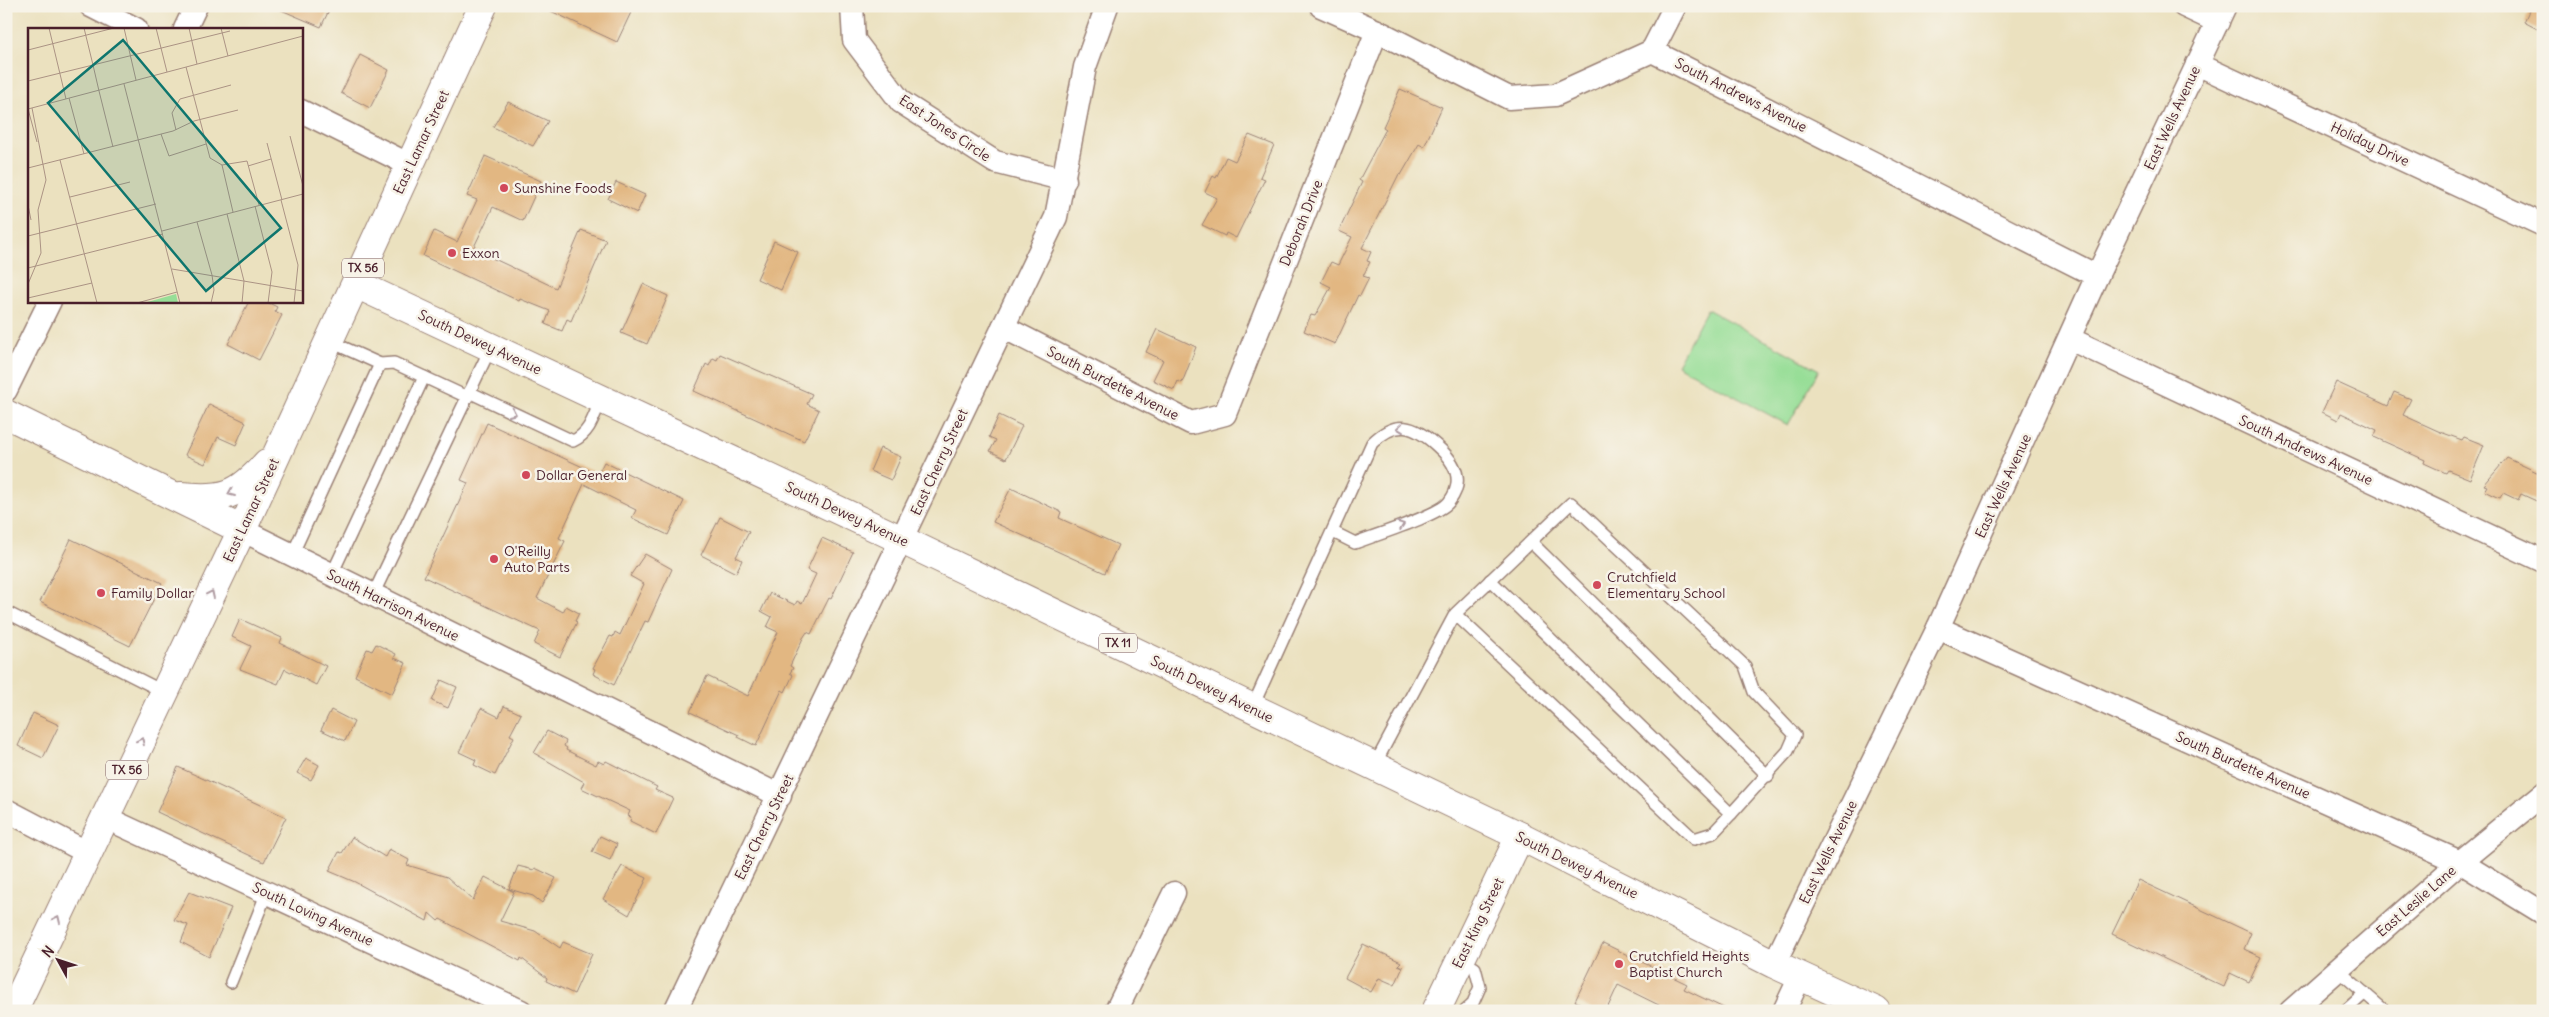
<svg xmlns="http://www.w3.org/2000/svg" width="2549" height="1017" font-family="Delius,sans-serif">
	<rect width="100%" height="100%" fill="#f7f3e8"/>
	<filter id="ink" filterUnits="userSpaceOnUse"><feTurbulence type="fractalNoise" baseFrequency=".02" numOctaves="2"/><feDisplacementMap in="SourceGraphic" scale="10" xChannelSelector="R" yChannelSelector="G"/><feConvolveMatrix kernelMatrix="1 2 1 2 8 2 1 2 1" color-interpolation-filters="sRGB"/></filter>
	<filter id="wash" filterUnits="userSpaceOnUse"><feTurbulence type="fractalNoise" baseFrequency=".0096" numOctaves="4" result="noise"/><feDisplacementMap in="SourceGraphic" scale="20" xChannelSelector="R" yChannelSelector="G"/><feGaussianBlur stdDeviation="1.12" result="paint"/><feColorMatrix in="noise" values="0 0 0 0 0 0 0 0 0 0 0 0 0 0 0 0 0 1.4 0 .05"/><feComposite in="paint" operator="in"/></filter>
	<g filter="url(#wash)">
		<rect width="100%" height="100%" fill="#ebe1bf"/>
		<!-- green -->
		<polygon fill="#97de97" stroke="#707e61" points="1707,309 1819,370 1788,425 1677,365"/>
		<g id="blocks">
			<!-- building -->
			<g fill="#e2b782">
				<polygon points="272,6 331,6 321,27"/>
				<polygon points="540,6 634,6 617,42"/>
				<polygon points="2531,6 2543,6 2543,32 2524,22"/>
				<polygon points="360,55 389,70 370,108 341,93"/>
				<polygon points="1400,89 1442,107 1424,147 1419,144 1401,175 1399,174 1362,248 1371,252 1367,261 1370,262 1363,276 1369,278 1360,296 1358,295 1335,344 1304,331 1311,315 1315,316 1331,287 1321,282 1331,262 1338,265 1352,237 1339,231 1362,182 1359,180 1386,129 1383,127"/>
				<polygon points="508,102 548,121 533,146 493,127"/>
				<polygon points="1249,135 1274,145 1260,177 1265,179 1236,238 1226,233 1225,236 1202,225 1217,198 1205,192 1213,176 1216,178 1226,157 1235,161"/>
				<polygon points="485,156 541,181 523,221 493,207 473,249 556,288 581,230 606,240 571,321 567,319 562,331 545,324 550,311 520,299 519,301 423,256 434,231 457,242 477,200 467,196"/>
				<polygon points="616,182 645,195 637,213 608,199"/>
				<polygon points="774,241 798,252 781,290 757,279"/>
				<polygon points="643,284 668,296 647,344 621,333"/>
				<polygon points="249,301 265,301 277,307 275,311 282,315 259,360 228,344"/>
				<polygon points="1157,329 1196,347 1182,383 1178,381 1174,390 1153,380 1163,360 1146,352"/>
				<polygon points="720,354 812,394 807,404 819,410 804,441 694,391 706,364 709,366 713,358 717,360"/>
				<polygon points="2336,382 2388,406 2394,392 2411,399 2403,415 2438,431 2462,440 2464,437 2484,445 2470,479 2448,470 2446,473 2424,463 2425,460 2374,437 2377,430 2341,413 2338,420 2322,412"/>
				<polygon points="209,404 246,422 236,445 218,437 205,464 185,455"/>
				<polygon points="999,415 1022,426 1006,459 990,451 996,440 989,437"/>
				<polygon points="487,423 598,474 604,462 684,501 668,535 632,518 636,510 584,484 559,538 565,541 537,598 563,612 566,606 579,613 575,621 577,622 560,657 534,644 540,631 424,577 468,483 461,480"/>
				<polygon points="880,448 901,457 891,480 870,471"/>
				<polygon points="2507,458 2543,475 2543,504 2521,494 2518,500 2503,493 2500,498 2485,491 2488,486 2484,485"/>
				<polygon points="1011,488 1061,512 1059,518 1118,545 1105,573 993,522"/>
				<polygon points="720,517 749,532 736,557 742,560 736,573 701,555"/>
				<polygon points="822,538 853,552 831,599 829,598 811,634 807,632 803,638 790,666 793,668 790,673 793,675 785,692 782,690 756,746 738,737 739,735 690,712 707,676 748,696 778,632 767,627 772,617 761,611 770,593 795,605 797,601 802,604 816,574 807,570"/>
				<polygon points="71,539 162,583 130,646 40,602"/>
				<polygon points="645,554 672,569 648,622 645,621 614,685 593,674 595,669 593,668 610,636 613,637 615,632 620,635 644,584 630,576"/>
				<polygon points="240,619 282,638 280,643 326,666 316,685 285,669 278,684 240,669 251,646 232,637"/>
				<polygon points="376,644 396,654 394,658 406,663 392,694 355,676 367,649 372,651"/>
				<polygon points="441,680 457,687 448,708 432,701"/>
				<polygon points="504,706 521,714 510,735 514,737 495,775 474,765 476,760 459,752 481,708 499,717"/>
				<polygon points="331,710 354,722 345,741 321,730"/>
				<polygon points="33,713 59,725 43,758 18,746"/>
				<polygon points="547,731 566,741 564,746 567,748 566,750 596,765 598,761 604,764 606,761 657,787 655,790 673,798 656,834 630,821 631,817 628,816 630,811 581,788 584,782 534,753"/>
				<polygon points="306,758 319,765 311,780 297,773"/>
				<polygon points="178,767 286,817 264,862 157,812"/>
				<polygon points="600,836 617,844 610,860 592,852"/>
				<polygon points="352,837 385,857 389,849 409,860 407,865 447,877 473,900 485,877 514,892 500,921 535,931 560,948 563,942 592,954 574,994 546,981 547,978 521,958 520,961 440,919 438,921 429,913 427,921 355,882 329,871 339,852 342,853"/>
				<polygon points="518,866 534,870 535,868 556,878 542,903 533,896 509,889"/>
				<polygon points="622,866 647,878 629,915 603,899"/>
				<polygon points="2138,880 2251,933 2244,949 2261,957 2249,982 2230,973 2224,987 2112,934"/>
				<polygon points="189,892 231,908 209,957 181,942 188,925 174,920"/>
				<polygon points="1603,943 1687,984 1684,989 1730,1011 1671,1011 1618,985 1606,1011 1595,1011 1575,1001"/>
				<polygon points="1363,944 1401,962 1398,965 1403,967 1395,985 1379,978 1371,992 1345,978"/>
			</g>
		</g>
	</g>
	<g filter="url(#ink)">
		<use href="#blocks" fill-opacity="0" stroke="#9a8075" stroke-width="1"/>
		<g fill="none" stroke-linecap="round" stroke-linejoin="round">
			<defs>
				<g id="lane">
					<polyline points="329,341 380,364 394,363 467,397"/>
					<path d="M469,392L573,441C590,433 594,416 601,399"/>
					<polyline points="1531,542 1768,776"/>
					<polyline points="292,555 380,364"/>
					<polyline points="332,574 424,377"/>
					<polyline points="1490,580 1731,814"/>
					<polyline points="373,595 491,347"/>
					<polyline points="6,612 164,692"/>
					<path d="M1252,708L1372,443C1396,419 1414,425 1437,446C1454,461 1466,480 1449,502C1438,516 1375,535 1355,543L1333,532"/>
					<polyline points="1374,766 1455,614 1571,503 1745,666 1754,692 1795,735 1788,751 1731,814 1713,833 1694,839 1455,614"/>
					<polyline points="1461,960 1475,968 1480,987 1472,1005 1465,1011"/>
					<polyline points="2338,970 2385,1011"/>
					<polyline points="231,982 267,892"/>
					<polyline points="2345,1011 2365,993"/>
				</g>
				<g id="street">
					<polyline points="91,6 136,29"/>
					<polyline points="852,6 854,40 901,102 995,162 1065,180"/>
					<polyline points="1321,6 1377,31 1509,98 1555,95 1652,51 2097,276"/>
					<polyline points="2184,6 2218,22"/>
					<polyline points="185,29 196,6"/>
					<polyline points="1652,51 1675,6"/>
					<polyline points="2197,64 2543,225"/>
					<polyline points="301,111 410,165"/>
					<polyline points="1003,327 1191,423 1225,414 1377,31"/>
					<polyline points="2070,339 2543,561"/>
					<polyline points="6,390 50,301"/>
					<polyline points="242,530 780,796"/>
					<polyline points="1938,628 2460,862 2543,913"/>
					<polyline points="6,810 88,853"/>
					<polyline points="104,817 521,1011"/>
					<polyline points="1774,964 1938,628 2097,276 2225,6"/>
					<polyline points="675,1011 1056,217 1085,67 1107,6"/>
					<polyline points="1116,1011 1174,893"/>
					<polyline points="1784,1011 1801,975"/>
					<polyline points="2291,1011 2460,862 2543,794"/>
				</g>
				<polyline id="secondary" points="1436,1011 1520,836"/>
				<g id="primary">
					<polyline points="356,284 902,540 1520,836 1774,964 1876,1011"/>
					<polyline points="6,414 242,530"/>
					<path d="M180,496C223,500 237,497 267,463"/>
					<polyline points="13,1011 242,530 483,6"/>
				</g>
			</defs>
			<!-- lane casing -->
			<use href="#lane" stroke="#9a8075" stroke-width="14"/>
			<!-- street casing -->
			<use href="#street" stroke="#9a8075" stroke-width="25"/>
			<!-- secondary casing -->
			<use href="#secondary" stroke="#9a8075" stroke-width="30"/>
			<!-- primary casing -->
			<use href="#primary" stroke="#9a8075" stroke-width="30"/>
			<!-- lane -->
			<use href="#lane" stroke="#fff" stroke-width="11"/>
			<!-- street -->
			<use href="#street" stroke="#fff" stroke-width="22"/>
			<!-- secondary -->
			<use href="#secondary" stroke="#fff" stroke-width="28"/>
			<!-- primary -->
			<use href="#primary" stroke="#fff" stroke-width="28"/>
		</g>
		<!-- one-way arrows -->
		<defs><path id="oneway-chevron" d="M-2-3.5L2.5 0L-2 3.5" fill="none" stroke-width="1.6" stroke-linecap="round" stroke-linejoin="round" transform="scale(1.25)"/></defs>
		<g stroke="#ae9aa0">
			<use href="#oneway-chevron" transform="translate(513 413) rotate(25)"/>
			<use href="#oneway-chevron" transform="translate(1400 428) rotate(174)"/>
			<use href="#oneway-chevron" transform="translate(231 493) rotate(157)"/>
			<use href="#oneway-chevron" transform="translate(1401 525) rotate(-21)"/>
			<use href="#oneway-chevron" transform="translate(211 594) rotate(-64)"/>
			<use href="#oneway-chevron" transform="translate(141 741) rotate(-64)"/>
			<use href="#oneway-chevron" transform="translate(57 919) rotate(-65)"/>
		</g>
	</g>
	<!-- markers -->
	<g fill="#d1495b" stroke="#f7f3e8" stroke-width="2">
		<circle cx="504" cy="188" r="5"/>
		<circle cx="452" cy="253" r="5"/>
		<circle cx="526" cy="475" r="5"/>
		<circle cx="494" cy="559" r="5"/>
		<circle cx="1597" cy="585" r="5"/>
		<circle cx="101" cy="593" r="5"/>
		<circle cx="1619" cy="964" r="5"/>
	</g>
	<g text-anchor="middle" stroke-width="5" stroke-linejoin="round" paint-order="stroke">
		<!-- shield labels -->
		<g fill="#f7f3e8" stroke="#7e5f64" stroke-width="1">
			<rect x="342" y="258.5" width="42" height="19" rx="4"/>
			<rect x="1099" y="633.5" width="38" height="19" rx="4"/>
			<rect x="106" y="760.5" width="42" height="19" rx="4"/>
		</g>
		<g font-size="12" font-weight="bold" fill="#4a1f2b">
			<text x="363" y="272">TX 56</text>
			<text x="1118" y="647">TX 11</text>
			<text x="127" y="774">TX 56</text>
		</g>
		<!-- street labels -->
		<g font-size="14" fill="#4a1f2b" stroke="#f7f3e8">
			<text transform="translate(1741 95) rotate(27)" y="5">South Andrews Avenue</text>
			<text transform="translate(2172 118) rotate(-65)" y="5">East Wells Avenue</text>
			<text transform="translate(945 128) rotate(34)" y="5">East Jones Circle</text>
			<text transform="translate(421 142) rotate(-65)" y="5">East Lamar Street</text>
			<text transform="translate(2370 144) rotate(25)" y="5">Holiday Drive</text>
			<text transform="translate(1301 223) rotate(-68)" y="5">Deborah Drive</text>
			<text transform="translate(480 342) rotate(25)" y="5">South Dewey Avenue</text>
			<text transform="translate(1113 383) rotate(27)" y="5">South Burdette Avenue</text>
			<text transform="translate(2306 450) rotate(25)" y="5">South Andrews Avenue</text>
			<text transform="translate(939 462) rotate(-65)" y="5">East Cherry Street</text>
			<text transform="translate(2003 486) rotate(-65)" y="5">East Wells Avenue</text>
			<text transform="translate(251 510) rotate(-65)" y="5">East Lamar Street</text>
			<text transform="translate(847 514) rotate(25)" y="5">South Dewey Avenue</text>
			<text transform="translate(393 605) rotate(26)" y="5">South Harrison Avenue</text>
			<text transform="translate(1212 689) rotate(26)" y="5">South Dewey Avenue</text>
			<text transform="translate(2243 765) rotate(24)" y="5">South Burdette Avenue</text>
			<text transform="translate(764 827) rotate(-64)" y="5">East Cherry Street</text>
			<text transform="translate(1828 852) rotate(-64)" y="5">East Wells Avenue</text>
			<text transform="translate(1577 865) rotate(26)" y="5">South Dewey Avenue</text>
			<text transform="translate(2416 901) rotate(-41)" y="5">East Leslie Lane</text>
			<text transform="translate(313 914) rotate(25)" y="5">South Loving Avenue</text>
			<text transform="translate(1478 923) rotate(-64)" y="5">East King Street</text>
		</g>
		<!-- poi labels -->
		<g font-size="14" fill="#4a1f2b" stroke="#f7f3e8" text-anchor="start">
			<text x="514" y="193">Sunshine Foods</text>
			<text x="462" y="258">Exxon</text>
			<text x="536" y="480">Dollar General</text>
			<text x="504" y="556">O'Reilly<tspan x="504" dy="16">Auto Parts</tspan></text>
			<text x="1607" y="582">Crutchfield<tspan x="1607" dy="16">Elementary School</tspan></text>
			<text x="111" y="598">Family Dollar</text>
			<text x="1629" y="961">Crutchfield Heights<tspan x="1629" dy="16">Baptist Church</tspan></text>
		</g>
	</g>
	<!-- overview -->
	<g transform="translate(28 28)">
		<rect width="275" height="275" fill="#ebe1bf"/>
		<path d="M148,266L150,275H116Z" fill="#97de97"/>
		<path fill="none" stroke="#ab9384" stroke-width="1" d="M21,0L38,71M56,0L65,37L202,3M96,0L108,52M128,0L139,44M161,0L169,36M193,0L200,28M0,22L86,0M158,39L182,130L194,137L205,184M0,53L65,37L71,63M96,56L152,275M71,63L85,119M41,70L56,126M0,81L9,114M0,81L275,8M148,102L144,85L152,71L203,57M133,106L141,128L178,116M262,108L275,158M239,115L254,172M32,132L69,275M194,137L219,133L231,177M220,138L243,131M0,140L145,103L166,93L210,82M42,169L102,154M253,172L270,237L266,275M0,177L3,192M227,178L244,244L240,275M199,186L216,253L214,275M169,194L184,247L186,262L183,275M134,203L275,166M0,208L128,176M0,240L135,206M144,241L275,263M0,256L13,225L10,182L18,152L4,80M0,270L64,255M109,275L149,264"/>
		<path fill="#0f766e" fill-opacity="0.15" stroke="#0f766e" stroke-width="2.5" d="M95,12L253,200L178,263L20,75Z"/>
		<rect width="275" height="275" fill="none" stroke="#4a1f2b" stroke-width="2.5"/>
	</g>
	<!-- margin -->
	<rect width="2549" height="1017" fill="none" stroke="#f7f3e8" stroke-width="25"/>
	<!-- north arrow -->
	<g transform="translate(58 960) rotate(310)" stroke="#f7f3e8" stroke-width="4" paint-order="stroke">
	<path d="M0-4L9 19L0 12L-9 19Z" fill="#4a1f2b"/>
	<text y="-8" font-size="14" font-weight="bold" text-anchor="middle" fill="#4a1f2b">N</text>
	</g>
</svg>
